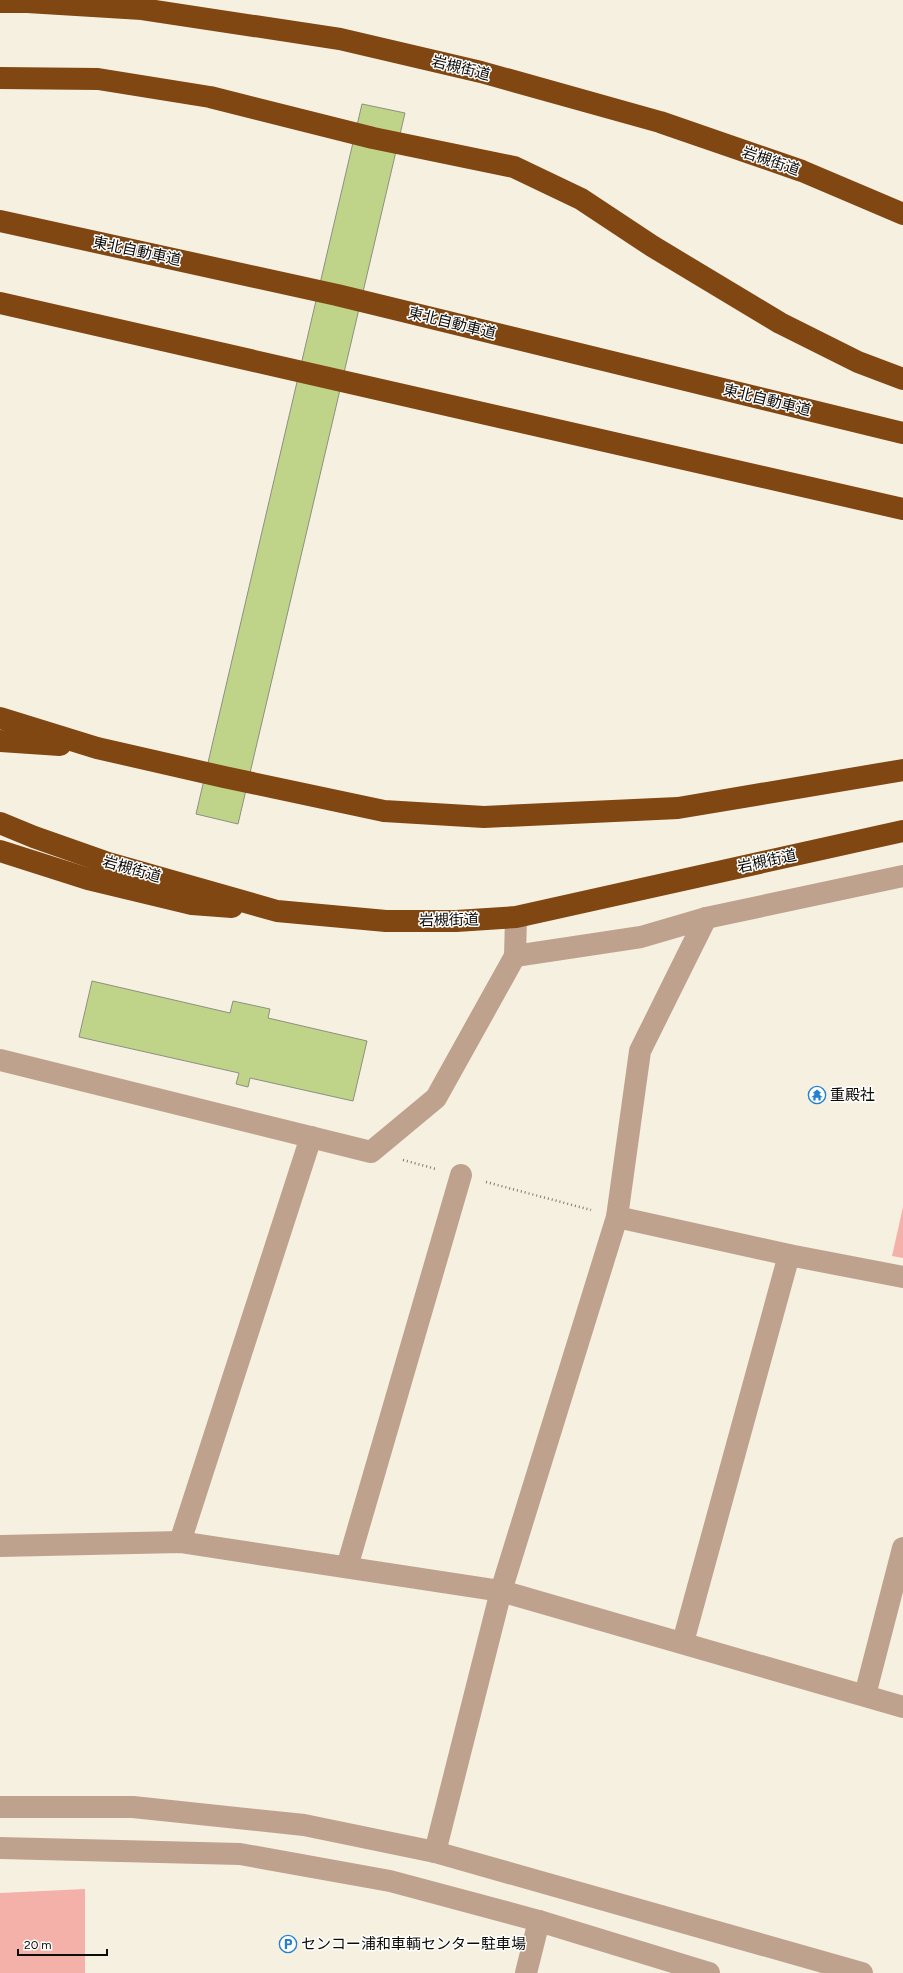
<svg xmlns="http://www.w3.org/2000/svg" width="903" height="1973" font-family="Figtree,'Noto Sans JP',sans-serif">
	<rect width="100%" height="100%" fill="#f6f0e0"/>
	<!-- green -->
	<g fill="#f4b1aa">
		<polygon points="903,1207 903,1258 892,1256"/>
		<polygon points="85,1889 85,1973 0,1973 0,1893"/>
	</g>
	<!-- building -->
	<g fill="#c0d489" stroke="#8b9081">
		<polygon points="362,104 405,113 238,824 196,814"/>
		<polygon points="92,981 230,1013 233,1001 270,1009 268,1018 367,1041 353,1101 250,1078 248,1087 236,1084 239,1073 79,1037"/>
	</g>
	<g fill="none" stroke-linecap="round" stroke-linejoin="round">
		<!-- path -->
		<g stroke="#7c786d" stroke-width="2.5" stroke-dasharray="1 3" stroke-linecap="butt">
			<polyline points="403,1160 436,1169"/>
			<polyline points="486,1182 591,1210"/>
		</g>
		<!-- minor -->
		<g stroke="#bfa28d" stroke-width="22">
			<polyline points="706,918 640,1051 617,1217 789,1255 903,1277"/>
			<polyline points="515,956 641,937 706,918 903,876"/>
			<polyline points="0,1060 371,1152 436,1098 515,956 516,917"/>
			<polyline points="180,1542 311,1137"/>
			<polyline points="0,1546 180,1542 501,1591 903,1707"/>
			<polyline points="347,1567 461,1175"/>
			<polyline points="683,1642 789,1255"/>
			<polyline points="865,1695 903,1548"/>
			<polyline points="0,1807 133,1807 304,1825 435,1852 862,1973"/>
			<polyline points="0,1848 240,1854 390,1881 539,1921 709,1973"/>
			<polyline points="435,1852 501,1591 617,1217"/>
			<polyline points="526,1973 539,1921"/>
		</g>
		<!-- highway -->
		<g stroke="#804712" stroke-width="22">
			<polyline points="0,2 27,2 142,9 340,39 481,72 660,122 802,171 903,214"/>
			<polyline points="0,78 98,79 210,97 373,138 514,167 581,199 652,246 780,323 858,362 903,379"/>
			<polyline points="0,221 337,295 903,433"/>
			<polyline points="0,303 903,509"/>
			<polyline points="0,718 97,748 224,777 384,811 484,817 678,808 903,770"/>
			<polyline points="0,741 60,745"/>
			<polyline points="0,823 34,837 105,862 277,911 386,921 456,921 516,917 903,831"/>
			<polyline points="0,851 88,879 192,904 232,907"/>
		</g>
	</g>
	<!-- icons -->
	<defs>
		<symbol id="temple-ring" viewBox="-11 -11 22 22"><circle r="9.5" fill="#fff" stroke="#2381cd" stroke-width="1.5"/><path d="M0-6L5-2H3V0L6.5 2.5H4V6H1.5V3h-3V6H-4V2.5H-6.5L-3 0V-2H-5Z" fill="#2381cd"/></symbol>
		<symbol id="parking-ring" viewBox="-11 -11 22 22"><circle r="9.5" fill="#fff" stroke="#2381cd" stroke-width="1.5"/><path d="M-3.5-5.5H1a3.5 3.5 0 0 1 0 7H-1V5.5H-3.5ZM-1-3.4V-.6H.8a1.4 1.4 0 0 0 0-2.8Z" fill="#2381cd"/></symbol>
	</defs>
	<g fill-rule="evenodd">
		<use href="#temple-ring" x="807" y="1085" width="20" height="20"/>
		<use href="#parking-ring" x="278" y="1934" width="20" height="20"/>
	</g>
	<g text-anchor="middle" stroke-width="3" stroke-linejoin="round" paint-order="stroke">
		<!-- street labels -->
		<g font-size="15" fill="#0d0b06" stroke="#fff">
			<text transform="translate(461 68) rotate(14)" y="5">岩槻街道</text>
			<text transform="translate(771 161) rotate(19)" y="5">岩槻街道</text>
			<text transform="translate(137 251) rotate(12)" y="5">東北自動車道</text>
			<text transform="translate(452 323) rotate(14)" y="5">東北自動車道</text>
			<text transform="translate(767 400) rotate(14)" y="5">東北自動車道</text>
			<text transform="translate(767 861) rotate(-12)" y="5">岩槻街道</text>
			<text transform="translate(132 869) rotate(16)" y="5">岩槻街道</text>
			<text transform="translate(449 920) rotate(-1)" y="5">岩槻街道</text>
		</g>
		<!-- poi labels -->
		<g font-size="15" fill="#0d0b06" stroke="#fff" text-anchor="start">
			<text x="830" y="1100">重殿社</text>
			<text x="301" y="1949">センコー浦和車輌センター駐車場</text>
		</g>
	</g>
	<!-- scale -->
	<path d="M18 1949v6h89v-6" fill="none" stroke="#0d0b06" stroke-width="2"/>
	<text x="24" y="1949" font-size="12" fill="#0d0b06" stroke="#ffffff" stroke-width="3" paint-order="stroke">20 m</text>
</svg>
